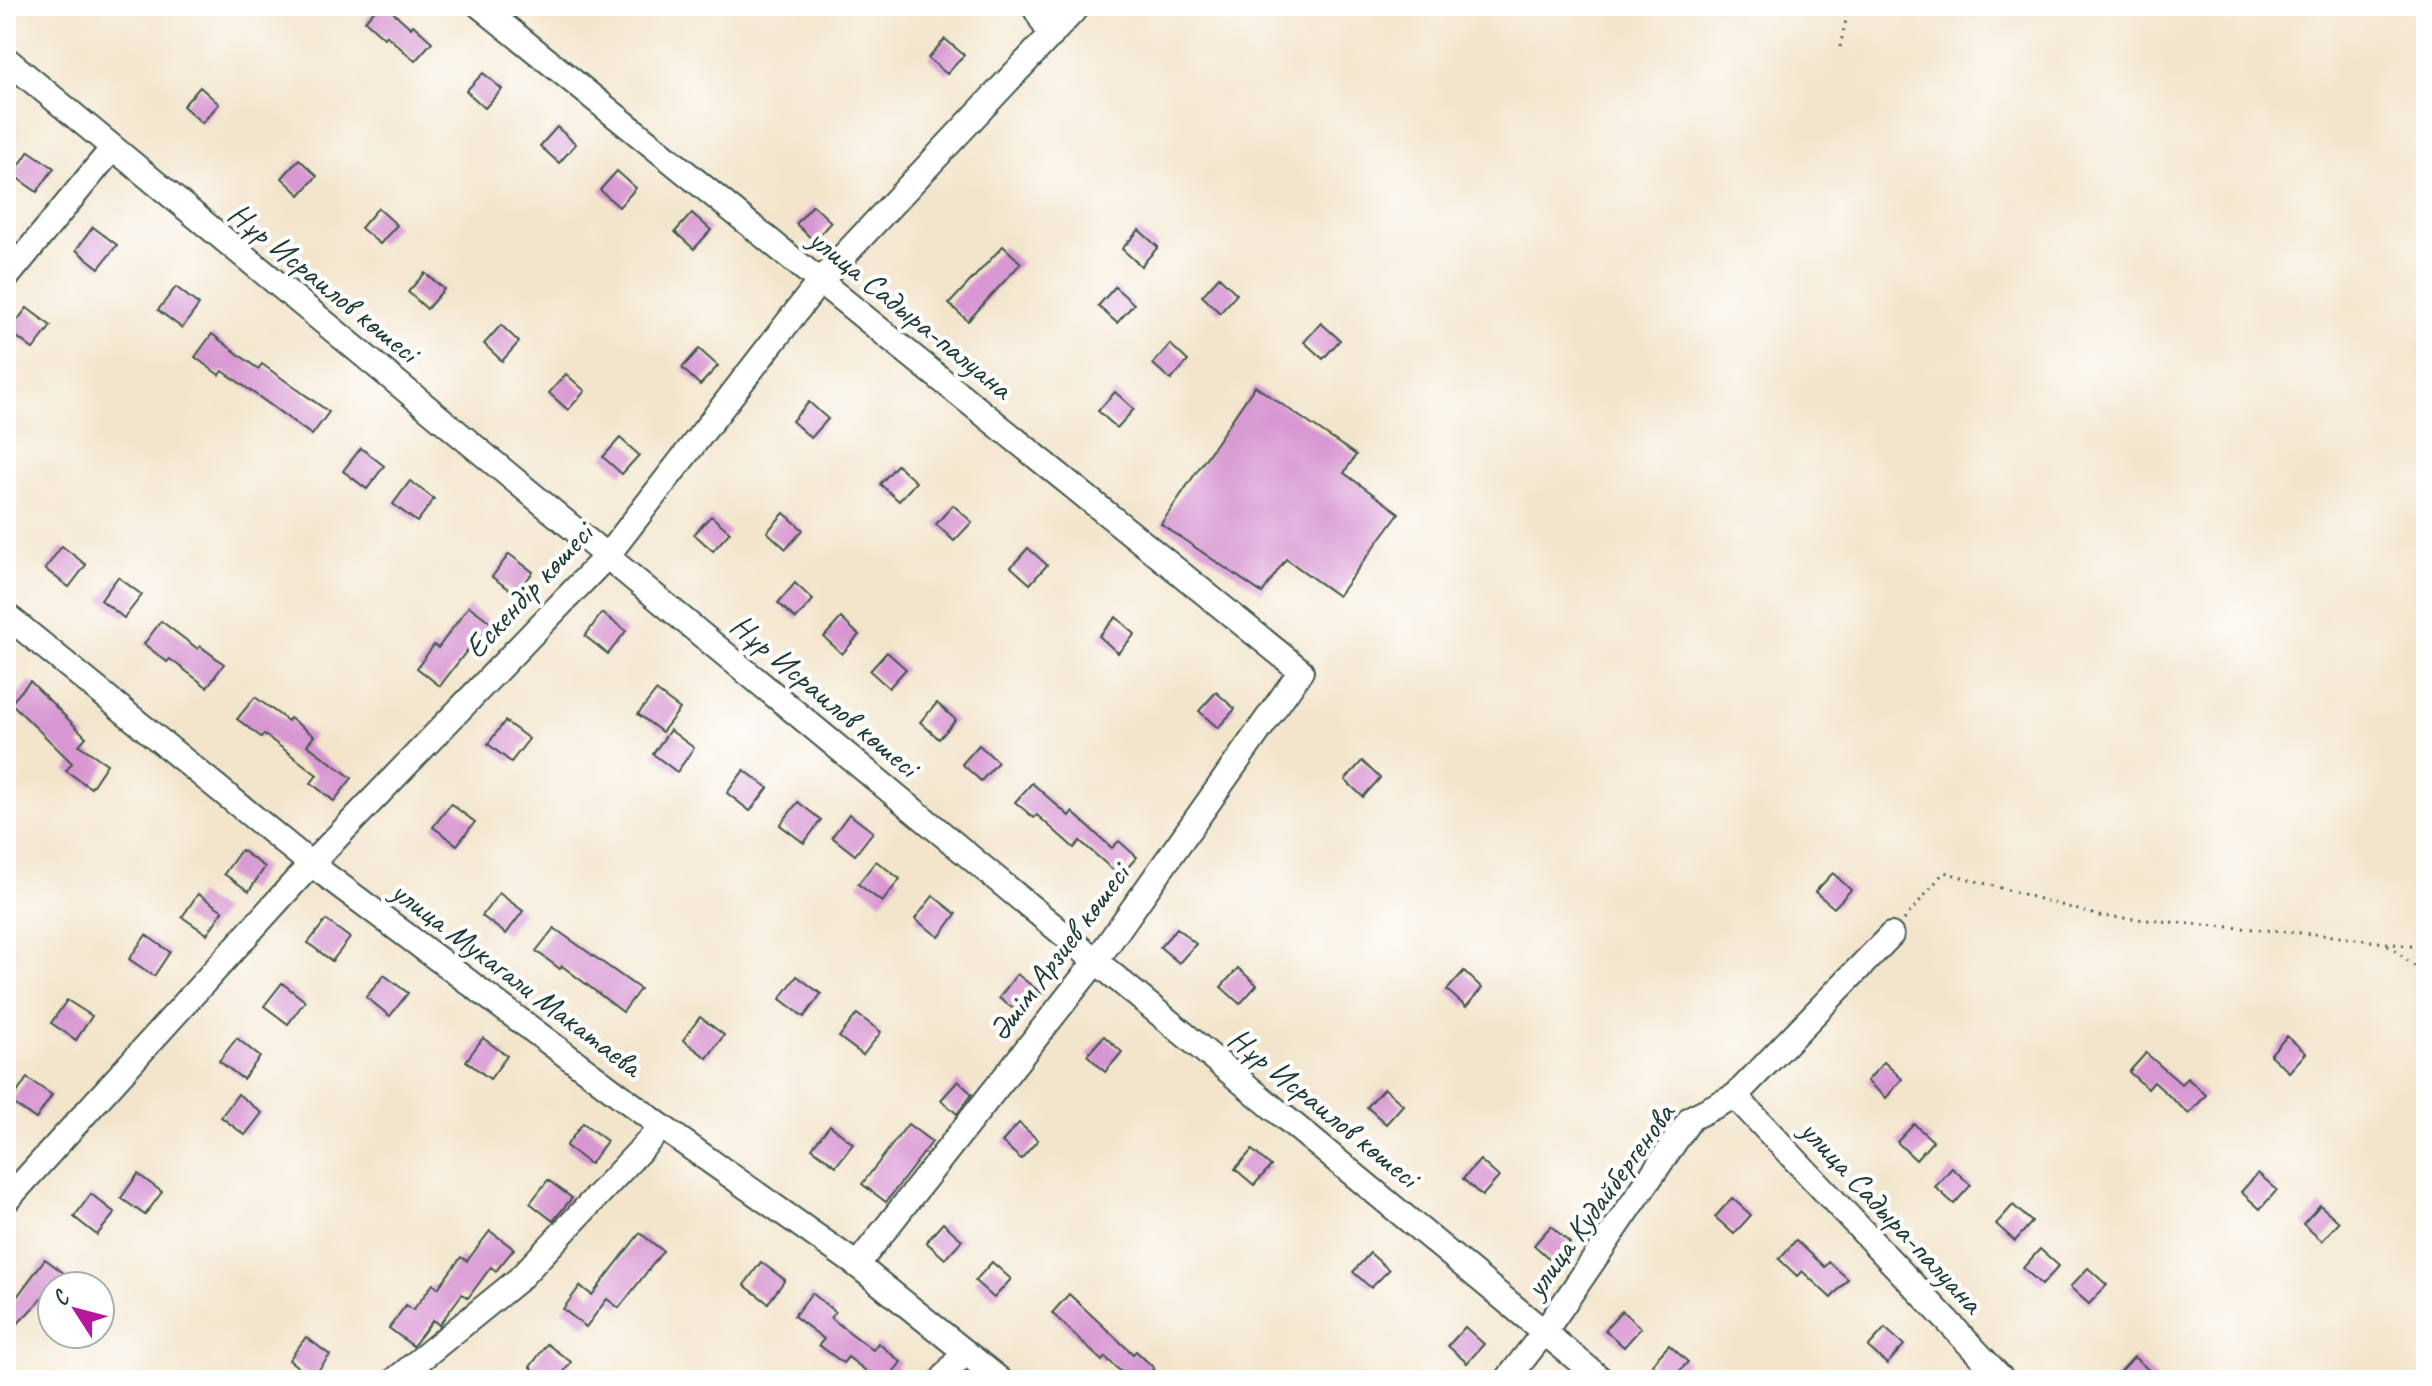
<svg xmlns="http://www.w3.org/2000/svg" width="2432" height="1386" font-family="Caveat,sans-serif">
	<rect width="100%" height="100%" fill="#fff"/>
	<filter id="ink" filterUnits="userSpaceOnUse"><feTurbulence type="fractalNoise" baseFrequency=".0125" numOctaves="2"/><feDisplacementMap in="SourceGraphic" scale="16" xChannelSelector="R" yChannelSelector="G"/><feConvolveMatrix kernelMatrix="1 2 1 2 8 2 1 2 1" color-interpolation-filters="sRGB"/></filter>
	<filter id="wash" filterUnits="userSpaceOnUse"><feTurbulence type="fractalNoise" baseFrequency=".006" numOctaves="4" result="noise"/><feDisplacementMap in="SourceGraphic" scale="32" xChannelSelector="R" yChannelSelector="G"/><feGaussianBlur stdDeviation="1.8" result="paint"/><feColorMatrix in="noise" values="0 0 0 0 0 0 0 0 0 0 0 0 0 0 0 0 0 1.4 0 .05"/><feComposite in="paint" operator="in"/></filter>
	<g filter="url(#wash)">
		<rect width="100%" height="100%" fill="#f3e5cc"/>
		<g id="blocks">
			<!-- building -->
			<g fill="#d897d2">
				<polygon points="378,6 386,6 411,28 413,25 432,42 415,61 386,35 384,38 365,21"/>
				<polygon points="945,39 964,55 947,74 928,58"/>
				<polygon points="483,73 502,89 485,108 466,91"/>
				<polygon points="200,87 219,104 202,123 183,106"/>
				<polygon points="557,127 576,144 559,163 540,146"/>
				<polygon points="29,151 54,168 37,192 13,175"/>
				<polygon points="299,159 317,176 300,195 282,178"/>
				<polygon points="617,171 636,188 619,207 600,190"/>
				<polygon points="813,205 831,222 814,241 796,224"/>
				<polygon points="378,208 397,225 380,244 361,228"/>
				<polygon points="692,213 711,230 694,249 675,232"/>
				<polygon points="93,227 117,245 99,268 76,250"/>
				<polygon points="1139,230 1158,247 1141,266 1122,249"/>
				<polygon points="1003,246 1021,263 968,321 949,304"/>
				<polygon points="425,273 444,289 427,309 408,292"/>
				<polygon points="1219,277 1237,294 1220,313 1202,296"/>
				<polygon points="176,287 199,305 182,328 158,310"/>
				<polygon points="1115,287 1134,304 1117,323 1098,306"/>
				<polygon points="27,308 51,326 33,349 9,331"/>
				<polygon points="1321,323 1340,340 1323,359 1304,342"/>
				<polygon points="501,325 519,342 502,361 484,344"/>
				<polygon points="212,334 258,369 262,364 329,412 312,435 223,371 219,375 195,357"/>
				<polygon points="1170,344 1188,361 1171,380 1153,364"/>
				<polygon points="699,349 718,366 700,385 682,368"/>
				<polygon points="566,374 585,391 568,410 549,393"/>
				<polygon points="1255,386 1356,455 1344,473 1399,513 1338,596 1286,559 1262,593 1161,524"/>
				<polygon points="1115,392 1134,409 1117,428 1098,411"/>
				<polygon points="809,402 828,419 811,438 792,421"/>
				<polygon points="620,438 639,455 622,474 603,457"/>
				<polygon points="361,448 384,466 367,489 343,471"/>
				<polygon points="897,465 916,482 899,501 880,484"/>
				<polygon points="410,481 434,499 417,522 393,504"/>
				<polygon points="953,505 972,522 954,541 936,524"/>
				<polygon points="784,513 803,530 786,549 767,532"/>
				<polygon points="711,516 730,532 713,551 694,534"/>
				<polygon points="62,546 86,565 69,587 45,569"/>
				<polygon points="1028,548 1047,565 1030,584 1011,567"/>
				<polygon points="509,554 533,572 516,594 492,577"/>
				<polygon points="118,577 142,595 124,618 101,600"/>
				<polygon points="795,583 813,600 796,619 778,603"/>
				<polygon points="469,606 493,624 476,647 472,644 440,686 417,668 434,645 438,648"/>
				<polygon points="602,613 626,631 608,654 585,636"/>
				<polygon points="1116,617 1135,634 1118,653 1099,636"/>
				<polygon points="841,618 859,635 842,654 824,637"/>
				<polygon points="161,621 198,649 200,646 224,664 207,687 170,659 167,662 144,644"/>
				<polygon points="887,652 906,669 889,688 870,671"/>
				<polygon points="30,681 86,737 79,745 107,764 91,788 66,771 72,763 11,703"/>
				<polygon points="656,691 680,709 662,732 638,714"/>
				<polygon points="1216,692 1235,709 1218,728 1199,711"/>
				<polygon points="255,697 288,721 290,718 314,736 307,745 352,778 334,801 311,783 317,775 264,734 261,737 237,719"/>
				<polygon points="937,703 956,720 939,739 920,722"/>
				<polygon points="505,721 529,739 511,762 488,744"/>
				<polygon points="670,730 694,748 677,772 653,754"/>
				<polygon points="979,745 998,762 981,781 962,764"/>
				<polygon points="1362,761 1380,778 1363,797 1345,780"/>
				<polygon points="744,770 768,788 750,811 727,793"/>
				<polygon points="1032,783 1069,816 1072,812 1112,848 1119,841 1137,857 1120,876 1080,841 1074,848 1037,815 1034,818 1015,802"/>
				<polygon points="798,802 821,820 804,843 780,825"/>
				<polygon points="451,804 475,822 457,845 433,827"/>
				<polygon points="849,814 873,832 855,855 832,837"/>
				<polygon points="241,850 265,867 249,891 224,874"/>
				<polygon points="876,861 900,879 882,902 858,884"/>
				<polygon points="1833,873 1851,890 1834,908 1815,892"/>
				<polygon points="499,893 523,911 506,934 482,916"/>
				<polygon points="198,894 223,911 207,934 182,917"/>
				<polygon points="933,896 956,914 939,937 915,919"/>
				<polygon points="326,920 350,938 332,961 308,943"/>
				<polygon points="554,928 640,989 623,1012 562,966 560,969 536,951"/>
				<polygon points="1177,928 1196,944 1179,963 1160,947"/>
				<polygon points="146,935 170,952 154,976 129,959"/>
				<polygon points="1238,968 1257,985 1240,1004 1221,987"/>
				<polygon points="1464,971 1482,988 1466,1007 1447,990"/>
				<polygon points="1017,974 1041,993 1023,1016 999,998"/>
				<polygon points="384,975 408,993 390,1016 366,997"/>
				<polygon points="797,976 821,994 804,1017 780,999"/>
				<polygon points="282,983 305,1001 288,1024 264,1006"/>
				<polygon points="67,1000 92,1016 76,1040 51,1023"/>
				<polygon points="857,1014 881,1032 863,1055 839,1037"/>
				<polygon points="700,1017 724,1035 707,1058 683,1040"/>
				<polygon points="1104,1036 1122,1052 1105,1072 1087,1055"/>
				<polygon points="2287,1036 2306,1053 2289,1072 2270,1055"/>
				<polygon points="237,1038 260,1057 243,1079 219,1061"/>
				<polygon points="483,1038 507,1056 490,1079 466,1061"/>
				<polygon points="2146,1053 2181,1084 2187,1078 2206,1095 2189,1114 2154,1082 2148,1089 2129,1072"/>
				<polygon points="1884,1062 1902,1079 1886,1098 1867,1081"/>
				<polygon points="27,1078 52,1095 36,1119 11,1102"/>
				<polygon points="958,1081 972,1094 957,1114 941,1100"/>
				<polygon points="1384,1088 1403,1105 1386,1124 1367,1107"/>
				<polygon points="238,1094 262,1113 245,1135 221,1117"/>
				<polygon points="583,1123 607,1141 590,1164 566,1146"/>
				<polygon points="1019,1123 1038,1140 1021,1159 1002,1142"/>
				<polygon points="908,1124 932,1142 886,1202 862,1184"/>
				<polygon points="1914,1124 1933,1141 1916,1160 1897,1142"/>
				<polygon points="830,1125 853,1144 836,1166 812,1148"/>
				<polygon points="1252,1150 1271,1166 1254,1185 1235,1169"/>
				<polygon points="1480,1160 1499,1177 1482,1196 1463,1179"/>
				<polygon points="1952,1168 1971,1185 1954,1204 1935,1187"/>
				<polygon points="2258,1173 2277,1190 2260,1209 2241,1192"/>
				<polygon points="138,1174 162,1192 145,1215 121,1198"/>
				<polygon points="548,1180 572,1198 553,1221 530,1203"/>
				<polygon points="91,1194 115,1213 97,1235 74,1217"/>
				<polygon points="1732,1198 1751,1215 1734,1234 1715,1217"/>
				<polygon points="2013,1205 2032,1222 2015,1241 1996,1224"/>
				<polygon points="2320,1205 2339,1222 2322,1241 2303,1224"/>
				<polygon points="943,1223 962,1240 945,1259 926,1242"/>
				<polygon points="1551,1226 1570,1243 1553,1262 1534,1245"/>
				<polygon points="490,1231 514,1249 496,1271 491,1267 468,1298 462,1294 439,1325 433,1320 413,1346 389,1328 406,1305 413,1310 433,1284 438,1288 461,1257 467,1261"/>
				<polygon points="640,1233 663,1251 619,1308 607,1299 586,1327 563,1309 580,1286 592,1295"/>
				<polygon points="1796,1240 1825,1267 1829,1262 1848,1279 1831,1298 1802,1271 1797,1276 1779,1259"/>
				<polygon points="2040,1249 2059,1266 2042,1285 2023,1268"/>
				<polygon points="1370,1253 1389,1270 1371,1288 1353,1272"/>
				<polygon points="45,1259 69,1277 62,1286 52,1286 52,1300 45,1295 6,1336 6,1295 13,1302"/>
				<polygon points="761,1262 785,1280 768,1303 744,1285"/>
				<polygon points="992,1262 1011,1279 994,1298 975,1281"/>
				<polygon points="2088,1268 2107,1285 2089,1304 2070,1287"/>
				<polygon points="812,1293 835,1312 831,1318 873,1350 878,1343 901,1362 887,1380 878,1380 848,1357 843,1363 819,1345 824,1339 794,1316"/>
				<polygon points="1069,1294 1133,1354 1136,1351 1154,1368 1143,1380 1130,1380 1105,1357 1102,1361 1052,1313"/>
				<polygon points="1622,1311 1641,1328 1624,1347 1605,1330"/>
				<polygon points="1465,1327 1484,1344 1467,1363 1448,1346"/>
				<polygon points="1885,1328 1904,1345 1887,1364 1868,1347"/>
				<polygon points="306,1337 330,1355 312,1378 289,1360"/>
				<polygon points="547,1344 571,1362 558,1380 547,1380 530,1367"/>
				<polygon points="1669,1345 1688,1362 1671,1380 1652,1364"/>
				<polygon points="2134,1357 2160,1380 2113,1380"/>
			</g>
		</g>
	</g>
	<g filter="url(#ink)">
		<use href="#blocks" fill-opacity="0" stroke="#3f564b" stroke-width="2"/>
		<g fill="none" stroke-linecap="round" stroke-linejoin="round">
			<defs>
				<g id="minor">
					<polyline points="480,6 1301,671 1096,961 857,1265"/>
					<polyline points="1034,6 1051,36"/>
					<polyline points="6,59 1602,1380"/>
					<polyline points="6,278 112,149"/>
					<polyline points="6,615 311,864 662,1127 857,1265 1000,1380"/>
					<polyline points="1735,1096 2003,1380"/>
					<polyline points="6,1201 311,864 607,556 820,281 1078,6"/>
					<polyline points="395,1380 519,1279 662,1127"/>
					<polyline points="942,1380 964,1352"/>
					<polyline points="1507,1380 1545,1331 1691,1118 1735,1096 1891,935"/>
				</g>
			</defs>
			<!-- minor casing -->
			<use href="#minor" stroke="#3f564b" stroke-width="28"/>
			<!-- path -->
			<g stroke="#3f564b" stroke-width="3" stroke-dasharray="2 6" stroke-linecap="butt">
				<polyline points="1840,47 1849,6"/>
				<polyline points="1904,920 1944,872 2100,916 2324,935 2426,948"/>
				<polyline points="2388,945 2426,975"/>
			</g>
			<!-- minor -->
			<use href="#minor" stroke="#fff" stroke-width="24"/>
		</g>
	</g>
	<g text-anchor="middle" stroke-width="8" stroke-linejoin="round" paint-order="stroke">
		<!-- street labels -->
		<g font-size="32" fill="#1f3d34" stroke="#fff">
			<text transform="translate(324 282) rotate(39)" y="11">Нұр Исраилов көшесі</text>
			<text transform="translate(911 313) rotate(39)" y="11">улица Садыра-палуана</text>
			<text transform="translate(528 590) rotate(-47)" y="11">Ескендір көшесі</text>
			<text transform="translate(825 695) rotate(40)" y="11">Нұр Исраилов көшесі</text>
			<text transform="translate(1058 952) rotate(-53)" y="11">Әшім Арзиев көшесі</text>
			<text transform="translate(517 978) rotate(37)" y="11">улица Мукагали Макатаева</text>
			<text transform="translate(1324 1107) rotate(39)" y="11">Нұр Исраилов көшесі</text>
			<text transform="translate(1599 1200) rotate(-54)" y="11">улица Кудайбергенова</text>
			<text transform="translate(1892 1216) rotate(47)" y="11">улица Садыра-палуана</text>
		</g>
	</g>
	<!-- margin -->
	<rect width="2432" height="1386" fill="none" stroke="#fff" stroke-width="32"/>
	<!-- north arrow -->
	<g transform="translate(76 1310) rotate(306)"><circle r="38" fill="#ffffff" stroke="#a5b1ae" stroke-width="2"/>
	<path d="M0-6L14 30L0 20L-14 30Z" fill="#b5179e"/>
	<text y="-12" font-size="22" font-weight="bold" text-anchor="middle" fill="#1f3d34">С</text>
	</g>
</svg>
